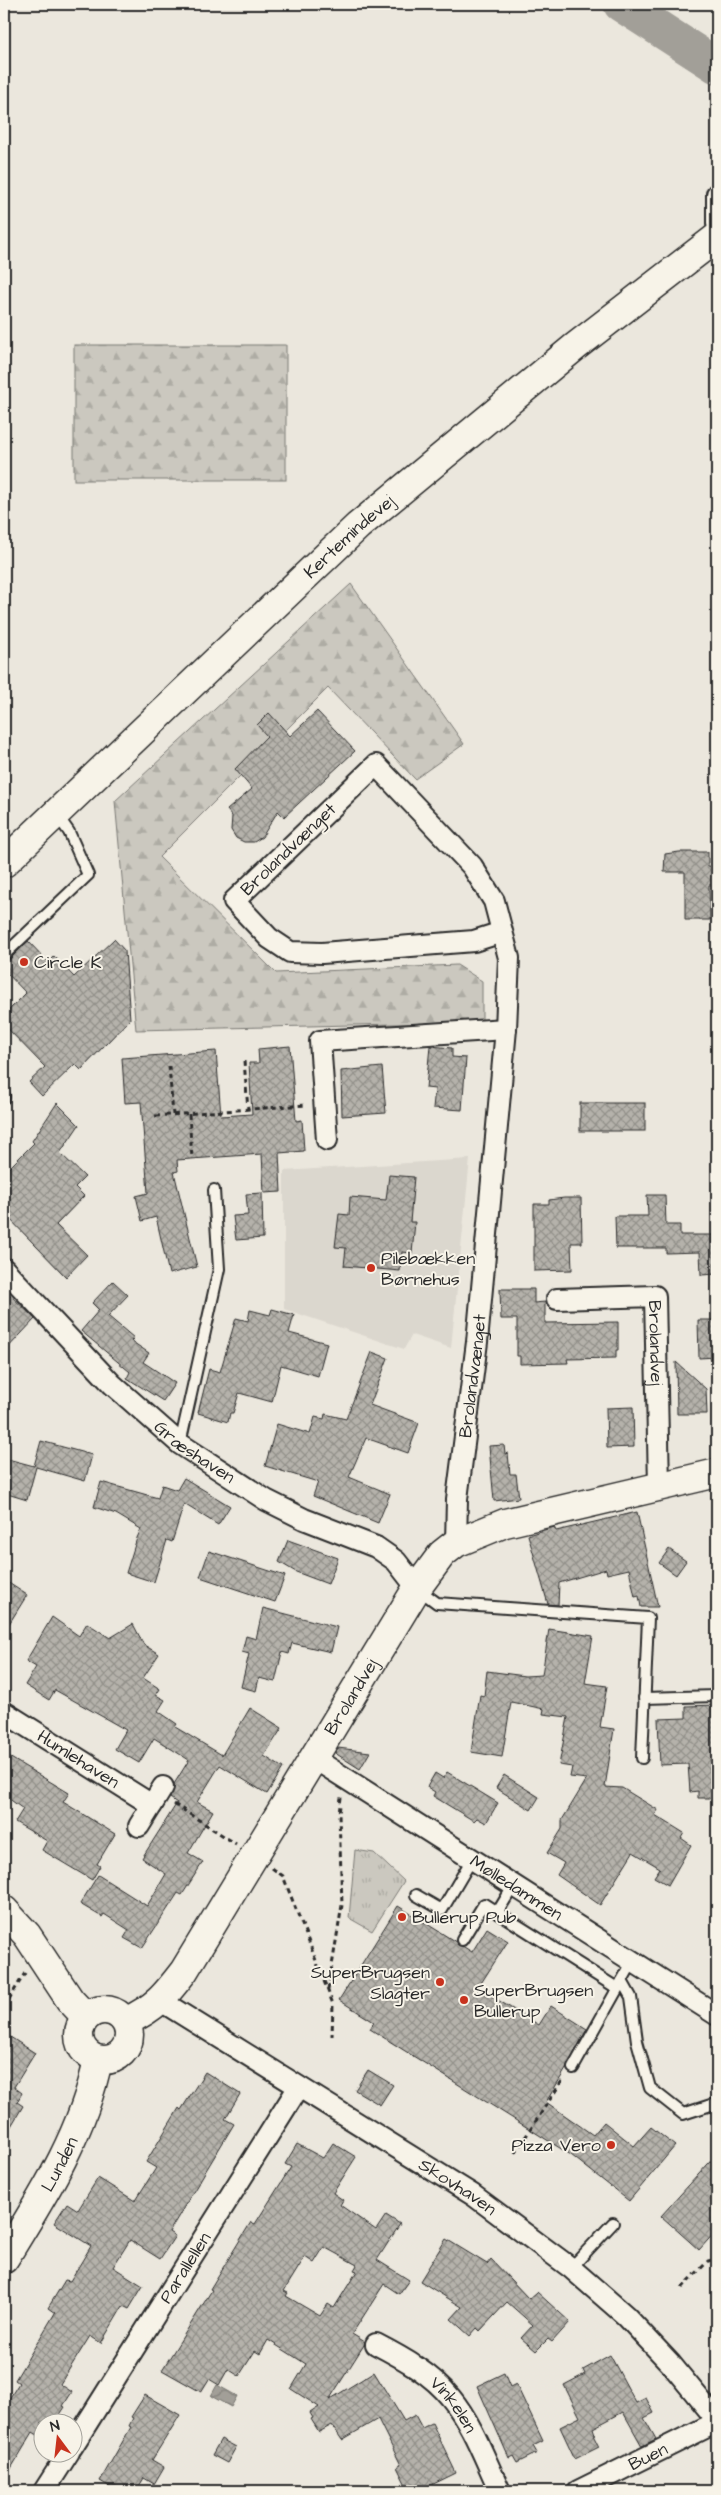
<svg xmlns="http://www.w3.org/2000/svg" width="721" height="2495" font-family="'Architects Daughter',sans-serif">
	<defs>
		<pattern id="grass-tufts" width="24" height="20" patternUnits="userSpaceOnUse" patternTransform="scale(1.25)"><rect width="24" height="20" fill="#cbc8bf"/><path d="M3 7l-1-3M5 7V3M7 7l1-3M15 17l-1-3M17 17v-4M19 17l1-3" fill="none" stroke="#aeaca4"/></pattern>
		<pattern id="forest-firs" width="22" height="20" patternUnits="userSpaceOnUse" patternTransform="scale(1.25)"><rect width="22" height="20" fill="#cbc8bf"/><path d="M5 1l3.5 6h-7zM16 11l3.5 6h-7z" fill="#aeaca4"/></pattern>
		<pattern id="water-waves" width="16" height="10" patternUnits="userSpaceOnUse" patternTransform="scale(1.25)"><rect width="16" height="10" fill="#a29f98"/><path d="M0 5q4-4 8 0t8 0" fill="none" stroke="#84827c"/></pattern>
		<pattern id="building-cross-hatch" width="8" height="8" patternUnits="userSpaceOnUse" patternTransform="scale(1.25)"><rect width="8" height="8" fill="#b5b2ab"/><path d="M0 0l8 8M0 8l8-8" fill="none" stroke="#93918b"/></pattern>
	</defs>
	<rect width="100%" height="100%" fill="#ebe7dd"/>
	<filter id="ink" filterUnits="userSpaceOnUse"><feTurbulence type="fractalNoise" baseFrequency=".02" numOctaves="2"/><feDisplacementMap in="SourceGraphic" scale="10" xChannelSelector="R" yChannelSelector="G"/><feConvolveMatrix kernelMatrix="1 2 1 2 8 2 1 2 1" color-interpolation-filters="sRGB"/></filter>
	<g filter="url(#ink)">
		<!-- built -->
		<polygon fill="#dbd7ce" points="470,1159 451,1348 412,1335 404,1349 284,1309 284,1171"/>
		<!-- grass -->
		<polygon fill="url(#grass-tufts)" stroke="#7b7a75" points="355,1850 374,1853 404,1881 372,1931 349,1918"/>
		<!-- forest -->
		<g fill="url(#forest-firs)" stroke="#7b7a75">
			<rect x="74" y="345" width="212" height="135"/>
			<polygon points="351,584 464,744 415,779 328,688 159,857 276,973 457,965 482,981 482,1022 136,1030 115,801"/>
		</g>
		<!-- water -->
		<polygon fill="url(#water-waves)" stroke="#72716c" points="217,2385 237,2396 231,2407 211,2396"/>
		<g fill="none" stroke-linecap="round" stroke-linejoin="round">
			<!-- river -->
			<polyline stroke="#a29f98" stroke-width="36" points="621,4 717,66"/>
		</g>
		<!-- building -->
		<g fill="url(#building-cross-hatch)" stroke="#2b2b2b" fill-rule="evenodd">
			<polygon points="317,711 355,751 284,817 278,811 262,837 254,842 244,842 236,838 231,830 232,816 227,810 252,789 235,769 267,736 257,725 269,713 290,736"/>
			<polygon points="679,852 708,852 708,866 717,867 717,885 709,885 710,920 685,920 685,872 664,872 665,854"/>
			<polygon points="114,939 125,951 130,1019 81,1070 75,1064 42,1096 29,1082 45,1067 4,1025 4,1015 26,993 4,970 4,962 9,960 28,941 48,962 54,956 74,977"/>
			<polygon points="290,1046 296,1121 302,1120 304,1151 279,1153 281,1192 264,1193 262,1154 177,1160 178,1171 174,1172 197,1267 169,1274 156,1217 142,1221 136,1196 148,1193 141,1102 125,1103 122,1058 216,1051 221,1116 252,1114 249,1063 259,1063 258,1049"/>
			<polygon points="430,1046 452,1048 452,1057 466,1058 462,1110 433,1108 435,1089 426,1088"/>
			<polygon points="382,1067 386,1113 342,1116 341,1071"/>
			<polygon points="57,1103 79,1125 60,1153 85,1177 75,1187 84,1196 56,1225 87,1255 66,1277 4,1213 4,1173 34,1143 32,1141"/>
			<rect x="580" y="1103" width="65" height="28"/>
			<polygon points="389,1175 414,1177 410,1222 415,1222 412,1253 402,1252 400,1271 344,1266 346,1248 335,1247 339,1214 349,1215 350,1197 386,1200"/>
			<polygon points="262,1193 263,1238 236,1240 233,1216 248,1215 246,1194"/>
			<polygon points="647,1195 665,1195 666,1225 680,1225 680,1235 717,1235 717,1274 701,1275 700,1252 666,1253 666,1248 616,1248 615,1216 648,1216"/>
			<polygon points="564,1198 581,1198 582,1243 571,1243 572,1270 534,1271 534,1204 549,1204 549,1200"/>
			<polygon points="113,1281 128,1295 108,1316 134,1338 131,1341 149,1353 143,1362 175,1383 163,1401 127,1378 130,1372 81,1331 99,1310 92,1303"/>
			<polygon points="4,1289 35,1319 4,1352"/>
			<polygon points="500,1289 534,1289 534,1303 545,1302 545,1323 618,1322 618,1350 616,1350 616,1358 567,1359 568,1363 520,1364 520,1356 517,1356 517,1319 501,1319"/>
			<polygon points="272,1309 294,1315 289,1333 327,1343 318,1376 281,1365 272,1402 239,1393 233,1413 230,1413 228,1422 198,1413 209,1369 220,1372 236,1318 248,1321 250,1310 270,1315"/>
			<polygon points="698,1320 717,1320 717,1357 699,1358"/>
			<polygon points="372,1352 388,1358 370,1405 419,1423 408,1453 366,1438 349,1477 390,1494 378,1523 313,1496 318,1482 265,1466 277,1424 310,1434 315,1417 324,1419 325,1414 346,1419"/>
			<polygon points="676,1362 706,1389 707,1414 677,1414"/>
			<polygon points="633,1407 634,1447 607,1448 606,1408"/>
			<polygon points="41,1441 92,1455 85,1481 36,1467 27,1500 4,1493 4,1458 34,1466"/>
			<polygon points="504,1445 505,1454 508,1453 510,1474 516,1474 519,1498 494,1501 489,1446"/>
			<polygon points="184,1478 230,1506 218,1525 184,1504 172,1542 167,1540 154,1582 126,1573 137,1538 141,1529 116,1514 94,1507 101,1482 158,1498 162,1485 177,1490"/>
			<polygon points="637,1512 658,1607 641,1607 639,1596 635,1597 629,1569 607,1574 606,1569 559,1583 558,1605 548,1604 528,1535 554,1527 556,1531"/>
			<polygon points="288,1540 338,1558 328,1584 296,1572 279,1562"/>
			<polygon points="669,1549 686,1561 676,1575 659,1563"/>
			<polygon points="209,1551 285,1576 275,1602 200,1577"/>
			<polygon points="4,1580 27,1595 4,1632"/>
			<polygon points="263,1608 337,1627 331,1652 292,1643 289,1654 282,1652 275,1682 259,1678 256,1691 241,1687 249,1654 242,1652 246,1636 256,1639"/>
			<polygon points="52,1617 79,1636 87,1623 110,1638 133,1624 144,1645 159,1654 143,1678 160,1689 156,1695 165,1700 158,1711 177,1724 175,1727 222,1755 250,1708 282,1728 264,1756 283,1768 267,1794 220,1765 197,1802 213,1811 188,1853 203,1862 182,1895 178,1893 142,1948 124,1938 129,1930 104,1914 102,1917 80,1904 98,1875 147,1906 166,1874 142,1858 177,1803 170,1798 174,1784 189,1760 154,1738 139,1763 115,1749 126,1730 55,1690 49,1700 25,1685 36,1667 26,1661"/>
			<polygon points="549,1629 593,1636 585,1683 607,1686 600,1727 614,1729 605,1787 622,1788 658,1810 655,1815 684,1833 681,1838 691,1845 668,1885 654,1877 660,1868 633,1852 600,1905 557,1875 564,1863 547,1853 562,1829 562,1820 587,1779 570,1777 572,1767 559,1765 568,1717 543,1714 544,1709 511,1702 502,1757 471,1752 480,1695 484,1696 487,1671 525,1676 542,1675"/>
			<polygon points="717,1705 717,1798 698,1798 698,1791 690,1792 688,1764 660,1765 658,1719 686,1718 686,1706"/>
			<polygon points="338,1748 370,1752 360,1769 335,1753"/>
			<polygon points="4,1754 69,1793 63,1802 115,1834 97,1864 100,1866 92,1880 42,1850 47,1841 15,1822 23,1809 4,1795"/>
			<polygon points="447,1772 498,1803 486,1823 477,1818 474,1821 433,1796 435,1792 427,1787 435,1773 443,1778"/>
			<polygon points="504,1775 539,1797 531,1810 496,1788"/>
			<polygon points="398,1906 472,1952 487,1928 508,1941 478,1988 539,2025 551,2006 587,2029 566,2069 546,2102 593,2135 604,2122 634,2146 651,2127 675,2146 629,2201 571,2155 370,2029 374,2022 339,2000"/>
			<polygon points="4,2033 35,2053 14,2087 22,2093 17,2102 23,2106 4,2138"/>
			<polygon points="368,2070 393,2085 380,2105 355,2090"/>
			<polygon points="205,2072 240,2094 225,2119 234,2124 169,2232 175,2236 160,2259 130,2240 113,2267 143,2286 129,2309 123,2306 101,2343 90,2336 60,2384 72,2392 63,2406 65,2407 55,2422 42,2422 42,2438 33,2432 4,2480 4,2407 19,2383 15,2380 55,2313 48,2308 65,2280 70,2281 91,2246 54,2223 67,2203 78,2210 98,2178 135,2201 156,2168 146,2162 179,2108 181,2110"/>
			<path d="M333,2143L356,2157L333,2193L343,2200L340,2205L376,2230L386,2215L400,2224L377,2260L409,2280L399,2294L384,2284L352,2334L365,2342L364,2345L329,2400L374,2372L404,2421L415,2415L422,2428L432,2423L456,2473L419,2491H409L397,2467L401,2465L378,2419L342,2440L332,2425L319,2432L311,2419L313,2418L310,2413L319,2407L291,2389L306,2364L268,2340L260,2354L255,2351L239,2376L228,2369L219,2385L209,2379L201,2392L162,2370L212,2290L210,2289L251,2222L255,2224L291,2167L285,2164L297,2144L323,2158ZM324,2247L357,2265L354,2270L357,2271L334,2308L328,2304L320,2316L286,2296L288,2293L284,2291L305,2257L314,2263Z"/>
			<polygon points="717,2154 717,2230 699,2250 661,2216"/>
			<polygon points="446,2239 487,2264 491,2259 529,2299 537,2292 570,2322 552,2342 548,2339 536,2351 521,2338 533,2325 507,2302 480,2331 477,2328 470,2336 451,2319 462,2307 420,2281"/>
			<polygon points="610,2355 636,2403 646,2398 654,2413 644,2418 656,2439 642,2446 623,2412 593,2428 595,2434 593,2435 599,2447 575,2459 560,2427 580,2417 564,2385 585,2374 583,2370"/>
			<polygon points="504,2373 510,2387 516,2384 543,2441 533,2446 537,2453 517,2463 513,2456 509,2458 477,2386"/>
			<polygon points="145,2395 180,2415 152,2460 164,2467 154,2484 144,2478 136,2491 117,2491 100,2481 131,2427 129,2426 133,2418 131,2417"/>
			<polygon points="221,2439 236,2447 227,2463 212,2455"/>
		</g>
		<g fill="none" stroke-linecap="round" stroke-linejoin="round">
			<defs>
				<g id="lane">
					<polyline points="4,955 88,875 69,832 57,815"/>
					<polyline points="4,1095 4,1098"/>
					<polyline points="180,1444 219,1269 214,1190"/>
					<polyline points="418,1589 437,1603 648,1618 642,1758"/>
					<polyline points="644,1698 717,1696"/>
					<polyline points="416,1895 442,1910 472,1859"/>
					<polyline points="497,1913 514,1885"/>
					<polyline points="462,1940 484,1904 617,1988"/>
					<polyline points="622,1981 631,1997 637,2041 650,2088 683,2114 717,2103"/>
					<polyline points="573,2068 633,1961"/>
					<polyline points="571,2268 613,2223"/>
				</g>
				<g id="street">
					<polyline points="717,194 717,224"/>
					<polyline points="327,1140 320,1041 506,1029"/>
					<path id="s1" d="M4,1269L112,1384L180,1444L266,1500L304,1519L376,1547L396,1561L417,1588"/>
					<path id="s2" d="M557,1299L655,1296L659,1486"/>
					<path id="s3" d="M456,1543L457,1499L477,1342L506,1029L509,958L494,901L472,866L376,765L234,901L269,938L290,952L322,953L474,941L502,932"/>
					<path id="s4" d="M4,1712L152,1805"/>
					<path id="s5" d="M315,1759L717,2015"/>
					<polyline points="139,1826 163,1787"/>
					<path id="s6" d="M161,2001L473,2195L571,2268L626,2316L671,2364L717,2420"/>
					<path id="s7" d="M376,2344C403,2358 432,2374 451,2398C473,2425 485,2460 500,2491"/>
					<path id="s8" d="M72,2447L298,2088"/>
					<polyline points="44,2491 69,2452"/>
					<path id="s9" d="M578,2491L717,2422"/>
				</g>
				<g id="secondary">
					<path id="s10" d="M4,863L358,526L576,346L717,237"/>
					<polyline points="4,1910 27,1935 70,2000 86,2017"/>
					<circle cx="104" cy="2035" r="25"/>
					<path id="s11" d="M127,2021C156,2007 164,1997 184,1971L417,1588L442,1554L456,1543L505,1523L717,1473"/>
					<path id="s12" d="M4,2259C43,2196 83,2134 98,2060"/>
				</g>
			</defs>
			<!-- lane casing -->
			<use href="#lane" stroke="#2b2b2b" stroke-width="14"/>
			<!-- street casing -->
			<use href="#street" stroke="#2b2b2b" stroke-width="24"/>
			<!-- secondary casing -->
			<use href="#secondary" stroke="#2b2b2b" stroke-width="31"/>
			<!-- path -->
			<g stroke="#2b2b2b" stroke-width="3" stroke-dasharray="5 4" stroke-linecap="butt">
				<polyline points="244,1061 248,1109"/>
				<polyline points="169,1066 173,1115"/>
				<polyline points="189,1114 192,1159"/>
				<polyline points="155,1116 306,1105"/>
				<polyline points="174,1804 236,1844"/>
				<polyline points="272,1868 283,1876 333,2004 332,2036"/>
				<polyline points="328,1990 342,1905 339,1814 341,1797"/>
				<polyline points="4,2007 25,1973"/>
				<polyline points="515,2153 564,2078"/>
				<polyline points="682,2288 708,2261 717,2259"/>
			</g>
			<!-- lane -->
			<use href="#lane" stroke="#f7f3e8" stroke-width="10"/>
			<!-- street -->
			<use href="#street" stroke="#f7f3e8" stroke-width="20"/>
			<!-- secondary -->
			<use href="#secondary" stroke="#f7f3e8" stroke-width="28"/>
		</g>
	</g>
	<!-- markers -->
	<g fill="#c8321e" stroke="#f7f3e8" stroke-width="2">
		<circle cx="24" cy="962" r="5"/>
		<circle cx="371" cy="1268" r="5"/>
		<circle cx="402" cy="1917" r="5"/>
		<circle cx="440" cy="1982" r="5"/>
		<circle cx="464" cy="2000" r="5"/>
		<circle cx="611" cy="2145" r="5"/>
	</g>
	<g text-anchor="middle" stroke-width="4" stroke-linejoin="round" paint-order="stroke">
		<!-- street labels -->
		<g font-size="18" fill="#2b2b2b" stroke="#f7f3e8">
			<text dy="6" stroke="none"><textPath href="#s10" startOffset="475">Kertemindevej</textPath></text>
			<text transform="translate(288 849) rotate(-44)" y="6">Brolandvænget</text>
			<text dy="6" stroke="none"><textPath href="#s2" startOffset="145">Brolandvej</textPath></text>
			<text dy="6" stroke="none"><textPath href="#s3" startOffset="168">Brolandvænget</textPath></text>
			<text dy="6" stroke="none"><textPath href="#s1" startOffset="265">Græshaven</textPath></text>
			<text dy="6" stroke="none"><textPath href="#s11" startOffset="398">Brolandvej</textPath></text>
			<text dy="6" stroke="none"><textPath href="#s4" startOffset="88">Humlehaven</textPath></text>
			<text dy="6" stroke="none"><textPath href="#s5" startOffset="239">Mølledammen</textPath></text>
			<text dy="6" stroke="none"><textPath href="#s12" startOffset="110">Lunden</textPath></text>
			<text dy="6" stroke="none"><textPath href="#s6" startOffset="350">Skovhaven</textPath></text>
			<text dy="6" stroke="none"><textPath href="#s8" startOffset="212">Parallellen</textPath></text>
			<text dy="6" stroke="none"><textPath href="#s7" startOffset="100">Vinkelen</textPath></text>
			<text dy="6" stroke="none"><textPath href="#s9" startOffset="78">Buen</textPath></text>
		</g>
		<!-- poi labels -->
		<g font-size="18" fill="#2b2b2b" stroke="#f7f3e8" text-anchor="start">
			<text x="34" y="968">Circle K</text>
			<text x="381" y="1264">Pilebækken<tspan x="381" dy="21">Børnehus</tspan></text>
			<text x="412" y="1923">Bullerup Pub</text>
			<text x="430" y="1978" text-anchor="end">SuperBrugsen<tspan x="430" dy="21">Slagter</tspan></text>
			<text x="474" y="1996">SuperBrugsen<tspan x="474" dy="21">Bullerup</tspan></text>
			<text x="601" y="2151" text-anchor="end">Pizza Vero</text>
		</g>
	</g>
	<!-- margin -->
	<rect width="721" height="2495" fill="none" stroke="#f7f3e8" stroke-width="20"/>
	<rect x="10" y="10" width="701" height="2475" fill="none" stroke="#2b2b2b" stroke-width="2" filter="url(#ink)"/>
	<!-- north arrow -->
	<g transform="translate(58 2438) rotate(345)"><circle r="24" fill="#f7f3e8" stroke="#a5a39c"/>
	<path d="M0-4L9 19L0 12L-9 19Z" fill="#c8321e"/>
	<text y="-8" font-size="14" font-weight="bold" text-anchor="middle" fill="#2b2b2b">N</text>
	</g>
</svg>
